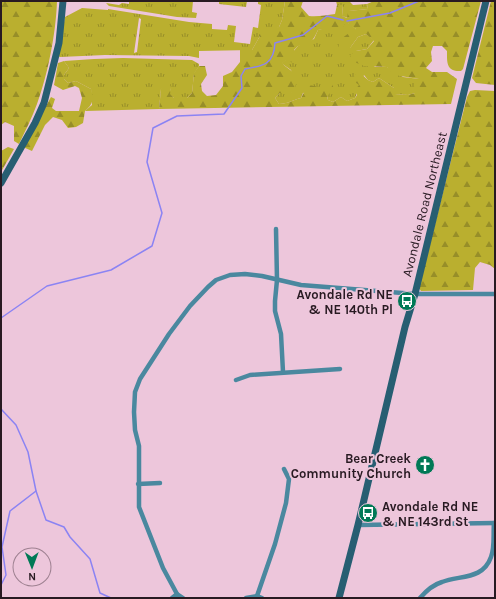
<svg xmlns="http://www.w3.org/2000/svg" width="496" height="599" font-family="Karla,sans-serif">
	<defs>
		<pattern id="grass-tufts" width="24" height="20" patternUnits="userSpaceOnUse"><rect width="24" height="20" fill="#baaf2f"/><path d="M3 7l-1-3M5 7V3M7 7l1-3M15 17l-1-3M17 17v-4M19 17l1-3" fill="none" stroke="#978e28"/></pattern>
		<pattern id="forest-firs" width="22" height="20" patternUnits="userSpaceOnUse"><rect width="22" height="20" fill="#baaf2f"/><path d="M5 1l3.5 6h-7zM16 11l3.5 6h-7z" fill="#978e28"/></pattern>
	</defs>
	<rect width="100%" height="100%" fill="#edc6db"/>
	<!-- grass -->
	<g fill="url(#grass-tufts)" fill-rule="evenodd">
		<polygon points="129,1 193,1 192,12 197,13 196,18 177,17 109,6 106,3 119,5 122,3 129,4"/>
		<polygon points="219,1 247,1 246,7 219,4"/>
		<path d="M258,1H285L282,20L279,27L260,36L252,50L199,51V58L189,56L105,55L60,57L58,56L65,17L82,8L108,10V9L189,22L212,24V29L227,30L228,25L236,26L234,42L250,44L253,27L258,28L261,5L258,4ZM139,18L141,19L137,52L134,53Z"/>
		<polygon points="336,1 349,1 353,5 367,4 368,9 349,11 348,18 342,16 343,5 337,5"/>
		<path d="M345,23H348L356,29L350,48L358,37L366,34L374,40L367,49L356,51L375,67H387L403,77L420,79L415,93L408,95L394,94V88L379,78L373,82L368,80L364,75L355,98L347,101L341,97L333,102L328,100L327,96L320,90L303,93L301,98C293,100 287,104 279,104L275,98L280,93H291L293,77L291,70L281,63L286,60L298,46L314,39L318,30Z"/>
		<polygon points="123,58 192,60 199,64 199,66 194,74 192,93 187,98 174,98 169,94 171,88 161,89 159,109 85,111 92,105 91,89 76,81 68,83 64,79 64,75 69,68 64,61 94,59"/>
	</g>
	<!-- forest -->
	<g fill="url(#forest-firs)" fill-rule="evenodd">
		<path d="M1,1H57C56,33 48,74 37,104C32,118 25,131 19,144L14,141V126L5,122L1,125Z"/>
		<path d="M285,1H303L301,7L309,16C318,17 326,15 335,14L337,5H343L342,16L347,18L348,11L368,9L367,4L374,1H481L463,69L461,71C446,72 447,62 447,51L442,46H433L431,52L432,61L426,68L432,72H447L457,79L451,104L159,109L161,89L166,83L170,84L171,88L170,94L174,98H187L192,93L194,73L199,66H205L207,75L201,84L202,91L207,96L216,95L223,86V76L232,72L240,62V50H252L260,36L261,28L279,27L282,20ZM345,23H348L349,25L356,29C347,34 339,38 338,49L341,52L350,48L358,37L366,34L374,41L367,49L356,51L350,55L352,61L364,66L387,67L394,75L419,79L414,85L415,93L408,95L395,94L394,88L379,78L373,82L368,80L359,72L354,75L355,82L359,85L355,90L357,95L355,98L347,101L341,97L333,102L328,100L327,96L334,89L332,84L326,83L320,90L315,86L308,85L301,98C293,100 287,104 279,104L275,98L280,93H291L295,91L296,83L293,77L294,74C291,69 285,67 282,63L287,60L293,63L297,56L294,50L298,46C310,45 313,41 318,30L324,29L328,33L335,34L343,29Z"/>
		<polygon points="491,1 495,1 495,85 476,83 472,78"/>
		<path d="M64,61L69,68L64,75V79L68,83L76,81L91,89C94,100 93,104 85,111L83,123L76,127L68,128L62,120L53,117L45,125L32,151L23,147L51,97L55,99L52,108L56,111H79L82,98L79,88L75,86L63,90L54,85L58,63Z"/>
		<polygon points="475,90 495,91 495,269 490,265 480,262 475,268 473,290 421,291 419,288 467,97 470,91"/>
		<polygon points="8,147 14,149 1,172 1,151"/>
	</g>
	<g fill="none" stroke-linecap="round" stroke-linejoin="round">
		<!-- stream -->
		<g stroke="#8b83f3" stroke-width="1.5">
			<polyline points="347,21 390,13 419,1"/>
			<path d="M1,318L47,286L111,270L152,246L162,213L147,162L153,128L177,116L224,114L242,88L241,76L245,69C264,66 274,64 275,43L303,35L327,16L343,20"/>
			<polyline points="1,409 16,425 28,452 36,491 10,511 2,547 6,575 1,585"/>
			<polyline points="36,491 46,520 64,527 70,537 90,559 100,593 111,598"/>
		</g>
		<!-- street -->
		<g stroke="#4a889f" stroke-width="4.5">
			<polyline points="276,229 277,280 275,301 275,311 281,334 283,372"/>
			<polyline points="236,380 250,375 340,369"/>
			<polyline points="138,484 160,483"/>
			<polyline points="358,525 495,523"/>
			<polyline points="177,594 163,568 139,507 139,446 135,430 134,412 135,392 140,379 169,334 190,306 208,287 216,280 230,275 245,274 262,276 301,285 415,294 495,294"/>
			<polyline points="257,596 275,544 286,503 289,479 284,469"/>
			<polyline points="172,598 177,594 183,598"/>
			<polyline points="246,598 257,596 262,598"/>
			<path d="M420,598C426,591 432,585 442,582C460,575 483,580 491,557C495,547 493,534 494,523"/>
		</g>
		<!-- secondary -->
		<g stroke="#275e72" stroke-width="7">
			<polyline points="1,183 35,123 44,103 59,43 63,1"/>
			<polyline points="339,598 358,525 405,327 415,294 486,1"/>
		</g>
	</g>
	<!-- icons -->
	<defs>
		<symbol id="bus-disc" viewBox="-11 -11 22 22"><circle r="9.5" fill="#007956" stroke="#edc6db"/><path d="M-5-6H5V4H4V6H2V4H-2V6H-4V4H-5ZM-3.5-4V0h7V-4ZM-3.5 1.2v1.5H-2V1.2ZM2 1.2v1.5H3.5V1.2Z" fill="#fff"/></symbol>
		<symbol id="church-disc" viewBox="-11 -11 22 22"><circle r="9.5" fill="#007956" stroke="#edc6db"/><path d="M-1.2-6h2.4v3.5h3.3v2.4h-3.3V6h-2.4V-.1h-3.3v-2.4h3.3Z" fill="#fff"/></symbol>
	</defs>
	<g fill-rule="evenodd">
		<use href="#bus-disc" x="396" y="290" width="22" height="22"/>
		<use href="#church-disc" x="414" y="454" width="22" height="22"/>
		<use href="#bus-disc" x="357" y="502" width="22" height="22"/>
	</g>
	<g text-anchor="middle" stroke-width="4" stroke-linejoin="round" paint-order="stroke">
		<!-- street labels -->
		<g font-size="13" fill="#281a22" stroke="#edc6db">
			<text transform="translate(424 204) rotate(-76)" y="5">Avondale Road Northeast</text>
		</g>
		<!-- poi labels -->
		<g font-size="13" font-weight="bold" fill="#281a22" stroke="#edc6db" text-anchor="end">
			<text x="393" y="299">Avondale Rd NE<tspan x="393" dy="15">&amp; NE 140th Pl</tspan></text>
			<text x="411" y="463">Bear Creek<tspan x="411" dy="15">Community Church</tspan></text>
			<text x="382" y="511" text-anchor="start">Avondale Rd NE<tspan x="382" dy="15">&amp; NE 143rd St</tspan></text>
		</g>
	</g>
	<!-- border -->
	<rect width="496" height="599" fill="none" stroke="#281a22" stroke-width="4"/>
	<!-- north arrow -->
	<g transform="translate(32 567) rotate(179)"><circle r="19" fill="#edc6db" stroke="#9e8191"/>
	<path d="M0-3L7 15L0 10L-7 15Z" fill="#007956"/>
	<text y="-6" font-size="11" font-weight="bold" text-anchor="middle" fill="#281a22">N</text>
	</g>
</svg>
